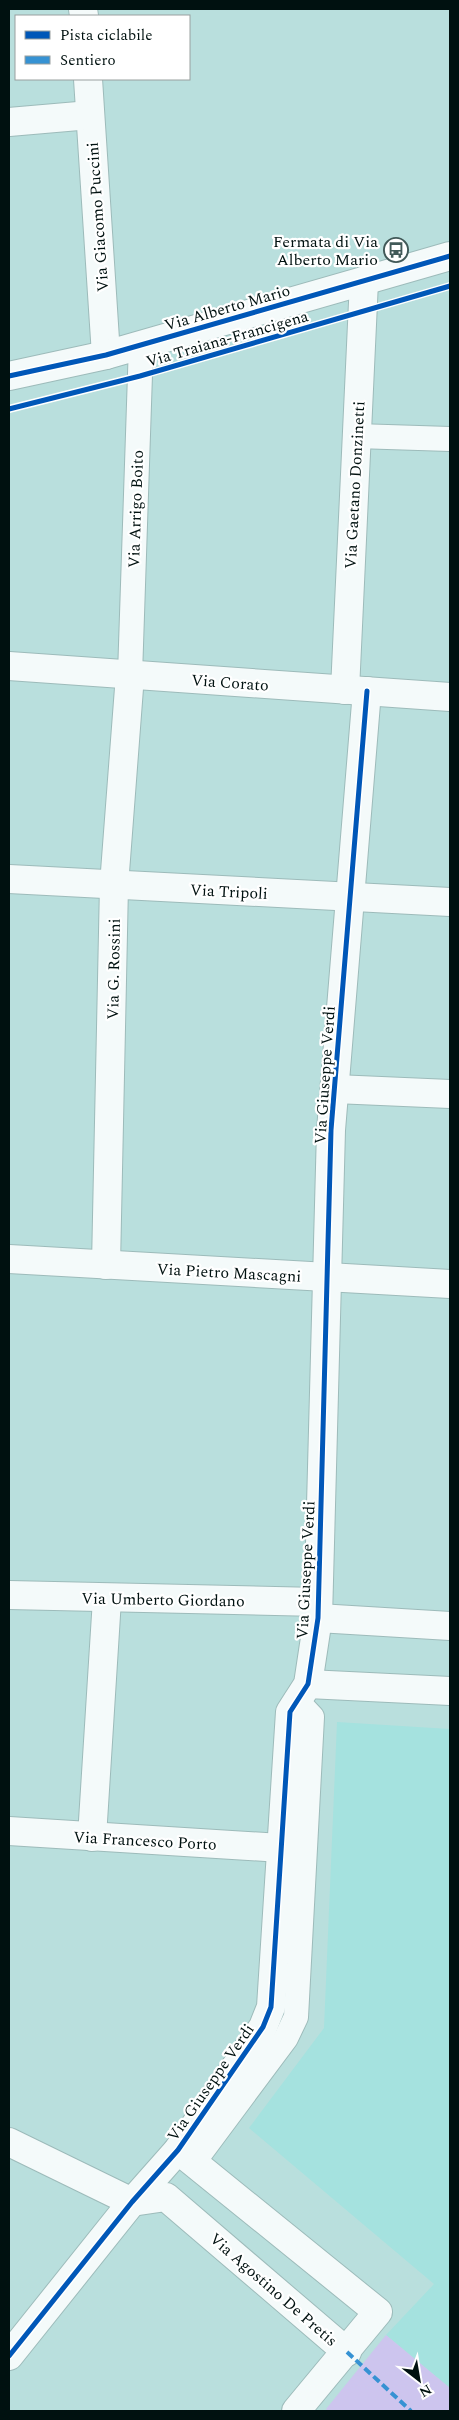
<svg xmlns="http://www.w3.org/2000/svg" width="459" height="2420" font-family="Spectral,serif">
	<rect width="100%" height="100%" fill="#b9dfdd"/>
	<!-- built -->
	<polygon fill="#a5e2df" points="337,1722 450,1729 450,2388 386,2335 434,2284 249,2128 324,2028"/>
	<!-- green -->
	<polygon fill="#cdc5ee" points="386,2335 450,2388 450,2411 328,2411 326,2409"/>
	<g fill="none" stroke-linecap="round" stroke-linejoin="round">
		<defs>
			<g id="service">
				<polyline points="356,436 450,439"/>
				<polyline points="130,675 141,344"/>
				<polyline points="193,2163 286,2038 296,2017 312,1717 296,1700"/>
			</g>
			<g id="minor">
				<polyline points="83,9 84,16"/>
				<polyline points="88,79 106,355"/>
				<polyline points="9,122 90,115"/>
				<polyline points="345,690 364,281"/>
				<polyline points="9,879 450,902"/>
				<polyline points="335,1089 450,1094"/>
				<polyline points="9,1259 450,1284"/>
				<polyline points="106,1265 114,885 130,675"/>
				<polyline points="9,1595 318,1602"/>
				<polyline points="318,1618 450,1626"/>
				<polyline points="308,1684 450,1691"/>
				<polyline points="9,1831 281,1848"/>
				<polyline points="92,1837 107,1599"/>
				<polyline points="9,2142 132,2202 166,2197 347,2352"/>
				<polyline points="178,2150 378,2312 296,2411"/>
				<polyline points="9,2356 132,2202 178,2150 263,2027 271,2007 290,1712 308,1684 318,1618 331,1130 367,691"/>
			</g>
			<polyline id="tertiary" points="9,376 106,355 450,256"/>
			<polyline id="secondary" points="9,666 450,697"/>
		</defs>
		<!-- service casing -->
		<use href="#service" stroke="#9dbbba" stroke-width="26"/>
		<!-- minor casing -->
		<use href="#minor" stroke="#9dbbba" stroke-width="30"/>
		<!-- tertiary casing -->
		<use href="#tertiary" stroke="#9dbbba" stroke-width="30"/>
		<!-- secondary casing -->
		<use href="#secondary" stroke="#9dbbba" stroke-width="30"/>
		<!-- service -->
		<use href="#service" stroke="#f4fafa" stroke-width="24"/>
		<!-- minor -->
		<use href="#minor" stroke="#f4fafa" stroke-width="28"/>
		<!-- tertiary -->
		<use href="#tertiary" stroke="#f4fafa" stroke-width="28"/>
		<!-- secondary -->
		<use href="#secondary" stroke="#f4fafa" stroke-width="28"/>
		<!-- quiet -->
		<polyline stroke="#3692d3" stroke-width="4" stroke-dasharray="8 4" stroke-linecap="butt" points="347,2352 411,2411"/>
		<defs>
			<g id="cycleway">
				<polyline points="9,376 106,355 450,256"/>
				<polyline points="9,409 140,376 450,286"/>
				<polyline points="9,2356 132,2202 178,2150 263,2027 271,2007 290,1712 308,1684 318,1618 331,1130 367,691"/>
			</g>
		</defs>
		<!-- cycleway casing -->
		<use href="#cycleway" stroke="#fff" stroke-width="8"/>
		<!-- cycleway -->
		<use href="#cycleway" stroke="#0057b8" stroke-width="5"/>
	</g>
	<!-- icons -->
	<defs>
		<symbol id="bus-ring" viewBox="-11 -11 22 22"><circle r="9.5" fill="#fff" stroke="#415958" stroke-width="1.5"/><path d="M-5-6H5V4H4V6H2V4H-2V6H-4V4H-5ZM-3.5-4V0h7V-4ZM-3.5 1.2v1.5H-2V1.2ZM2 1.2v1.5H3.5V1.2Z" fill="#415958"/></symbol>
	</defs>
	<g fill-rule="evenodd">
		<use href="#bus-ring" x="382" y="236" width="28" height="28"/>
	</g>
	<g text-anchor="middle" stroke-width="4.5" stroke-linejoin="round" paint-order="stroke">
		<!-- street labels -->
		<g font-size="16" fill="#001110" stroke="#fff">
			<text transform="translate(97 217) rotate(-94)" y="6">Via Giacomo Puccini</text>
			<text transform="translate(227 307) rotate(-16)" y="6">Via Alberto Mario</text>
			<text transform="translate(227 338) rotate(-16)" y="6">Via Traiana-Francigena</text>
			<text transform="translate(354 485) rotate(-87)" y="6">Via Gaetano Donzinetti</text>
			<text transform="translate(135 509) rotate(-88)" y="6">Via Arrigo Boito</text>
			<text transform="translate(230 682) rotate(4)" y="6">Via Corato</text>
			<text transform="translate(229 891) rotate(3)" y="6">Via Tripoli</text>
			<text transform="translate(113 969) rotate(-89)" y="6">Via G. Rossini</text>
			<text transform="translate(324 1075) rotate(-86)" y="6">Via Giuseppe Verdi</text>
			<text transform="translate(229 1272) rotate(3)" y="6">Via Pietro Mascagni</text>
			<text transform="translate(305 1570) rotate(-87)" y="6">Via Giuseppe Verdi</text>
			<text transform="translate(163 1599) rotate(1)" y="6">Via Umberto Giordano</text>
			<text transform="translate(145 1840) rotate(3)" y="6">Via Francesco Porto</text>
			<text transform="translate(210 2082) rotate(-55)" y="6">Via Giuseppe Verdi</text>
			<text transform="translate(274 2289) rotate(41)" y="6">Via Agostino De Pretis</text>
		</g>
		<!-- poi labels -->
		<g font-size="16" fill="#001110" stroke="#fff" text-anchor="end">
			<text x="378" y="247">Fermata di Via<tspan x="378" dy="18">Alberto Mario</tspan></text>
		</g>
	</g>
	<!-- border -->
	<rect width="459" height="2420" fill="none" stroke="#001110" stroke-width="20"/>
	<!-- legend -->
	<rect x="15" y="15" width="175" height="65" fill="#ffffff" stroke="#99a09f"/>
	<rect x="25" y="31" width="25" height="8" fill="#0057b8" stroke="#99a09f"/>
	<text x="60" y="40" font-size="15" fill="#001110">Pista ciclabile</text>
	<rect x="25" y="56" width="25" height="8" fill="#3692d3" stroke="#99a09f"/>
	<text x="60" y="65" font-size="15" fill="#001110">Sentiero</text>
	<!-- north arrow -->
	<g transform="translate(419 2380) rotate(149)" stroke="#ffffff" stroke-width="4" paint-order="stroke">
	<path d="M0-4L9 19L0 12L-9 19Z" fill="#001110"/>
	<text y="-8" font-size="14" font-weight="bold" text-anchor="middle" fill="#001110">N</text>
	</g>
</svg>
